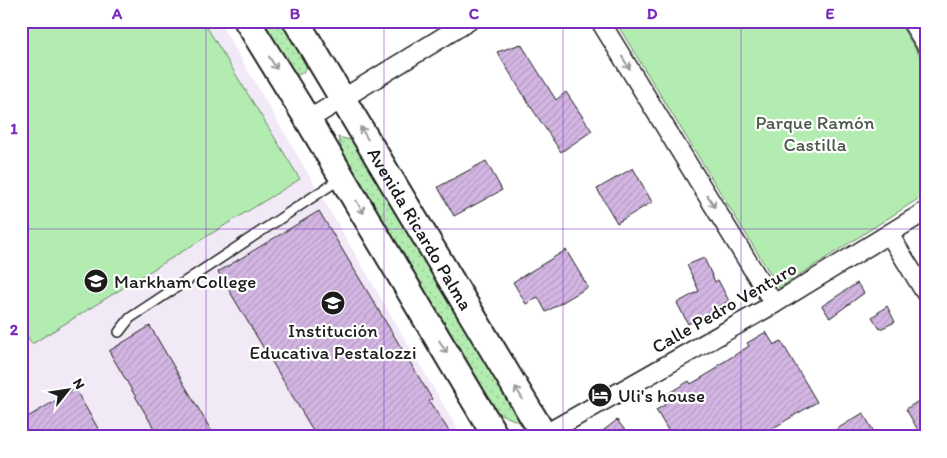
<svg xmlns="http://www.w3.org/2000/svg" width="947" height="458" font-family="Itim,sans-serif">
	<defs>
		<pattern id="grass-dots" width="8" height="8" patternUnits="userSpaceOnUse" patternTransform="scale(1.25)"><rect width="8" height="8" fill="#b3ecb0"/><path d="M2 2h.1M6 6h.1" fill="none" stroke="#99ca97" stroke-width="1.8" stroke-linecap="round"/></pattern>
		<pattern id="building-hatch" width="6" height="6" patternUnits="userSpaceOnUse" patternTransform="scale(1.25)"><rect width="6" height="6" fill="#d3b6e3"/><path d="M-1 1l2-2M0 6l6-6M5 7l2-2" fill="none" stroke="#b59cc2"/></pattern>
	</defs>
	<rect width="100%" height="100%" fill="#fff"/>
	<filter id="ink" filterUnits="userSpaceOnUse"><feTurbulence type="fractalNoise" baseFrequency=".02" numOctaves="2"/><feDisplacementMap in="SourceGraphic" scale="10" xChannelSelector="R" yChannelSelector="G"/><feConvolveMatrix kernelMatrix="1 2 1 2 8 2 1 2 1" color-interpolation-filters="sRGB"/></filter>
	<g filter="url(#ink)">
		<!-- built -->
		<polygon fill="#f2e9f7" points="21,21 219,21 461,435 458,437 21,437"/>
		<!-- grass -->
		<g fill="url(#grass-dots)" stroke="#688466">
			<polygon points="256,21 284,21 306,60 306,68 304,72 296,76 289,75"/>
			<polygon points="338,137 359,142 514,401 519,422 498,413 342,150"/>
		</g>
		<!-- park -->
		<g fill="#b3ecb0" stroke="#688466">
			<polygon points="21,21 203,21 300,179 32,344 21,327"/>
			<polygon points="615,21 898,21 926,66 926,194 779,288"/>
		</g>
		<!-- building -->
		<g fill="url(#building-hatch)" stroke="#1c1c1c">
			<polygon points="521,44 556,100 566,92 592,131 561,152 529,104 497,52"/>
			<polygon points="486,161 502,190 454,216 438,187"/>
			<polygon points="633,168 652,202 617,223 597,189"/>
			<polygon points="319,211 432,399 429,401 453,437 317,437 218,272"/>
			<polygon points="566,250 588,287 546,312 538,297 526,304 513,282"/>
			<polygon points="704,258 715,282 718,280 729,301 688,324 677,303 699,291 687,265"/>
			<polygon points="857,283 864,293 830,318 822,306"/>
			<polygon points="887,306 895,322 880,329 872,317"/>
			<polygon points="150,326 215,437 159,437 109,351"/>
			<polygon points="766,332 774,345 781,341 817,402 758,437 672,437 656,410 665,405 662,397 689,381 691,384 718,368 717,366 746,348 749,346 747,343"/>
			<polygon points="75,389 103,437 21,437 21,421"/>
			<polygon points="926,396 926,437 922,437 906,409"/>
			<polygon points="863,413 877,437 824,437"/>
			<polygon points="617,420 630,437 595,437"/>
		</g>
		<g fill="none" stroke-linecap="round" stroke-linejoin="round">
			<defs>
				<polyline id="service" points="119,332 130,318 340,179"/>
				<g id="minor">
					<polyline points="600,21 774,304"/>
					<polyline points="911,21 926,45"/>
					<polyline points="308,120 469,21"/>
					<polyline points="889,234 926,294"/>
					<polyline points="540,437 774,304 926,211"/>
				</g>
				<g id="secondary">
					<polyline points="247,21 308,120 496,437"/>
					<path id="s1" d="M296,21L545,437"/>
				</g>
			</defs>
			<!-- service casing -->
			<use href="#service" stroke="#1c1c1c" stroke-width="12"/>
			<!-- minor casing -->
			<use href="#minor" stroke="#1c1c1c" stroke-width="21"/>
			<!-- secondary casing -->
			<use href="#secondary" stroke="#1c1c1c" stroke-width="29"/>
			<!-- service -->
			<use href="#service" stroke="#fff" stroke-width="9"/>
			<!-- minor -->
			<use href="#minor" stroke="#fff" stroke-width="18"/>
			<!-- secondary -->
			<use href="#secondary" stroke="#fff" stroke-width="25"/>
		</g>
		<!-- one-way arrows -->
		<defs><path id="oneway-shaft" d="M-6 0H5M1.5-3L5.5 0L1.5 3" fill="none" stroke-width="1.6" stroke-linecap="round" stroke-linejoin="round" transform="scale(1.25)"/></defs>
		<g stroke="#999">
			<use href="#oneway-shaft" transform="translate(273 63) rotate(58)"/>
			<use href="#oneway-shaft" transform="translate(626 63) rotate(58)"/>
			<use href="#oneway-shaft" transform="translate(364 133) rotate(-121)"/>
			<use href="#oneway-shaft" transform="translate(711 201) rotate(58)"/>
			<use href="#oneway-shaft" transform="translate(360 207) rotate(59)"/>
			<use href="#oneway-shaft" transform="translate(443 347) rotate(59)"/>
			<use href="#oneway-shaft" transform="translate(519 393) rotate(-121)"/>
		</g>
	</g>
	<!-- grid -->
	<path fill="none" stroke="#7b2cbf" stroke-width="1" stroke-opacity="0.55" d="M206,21V437M384,21V437M563,21V437M741,21V437M21,229H926"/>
	<!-- icons -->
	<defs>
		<symbol id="university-disc" viewBox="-11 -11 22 22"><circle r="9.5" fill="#1c1c1c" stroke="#fff"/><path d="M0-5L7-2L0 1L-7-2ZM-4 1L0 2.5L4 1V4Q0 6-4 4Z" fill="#fff"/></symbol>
		<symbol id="school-disc" viewBox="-11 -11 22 22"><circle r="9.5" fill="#1c1c1c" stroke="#fff"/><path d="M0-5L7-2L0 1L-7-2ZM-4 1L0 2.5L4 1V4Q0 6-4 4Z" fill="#fff"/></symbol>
		<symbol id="hotel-disc" viewBox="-11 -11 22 22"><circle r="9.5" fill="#1c1c1c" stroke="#fff"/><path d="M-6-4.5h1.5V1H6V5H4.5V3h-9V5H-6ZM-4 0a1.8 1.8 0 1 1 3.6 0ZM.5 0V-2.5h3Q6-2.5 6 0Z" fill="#fff"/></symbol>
	</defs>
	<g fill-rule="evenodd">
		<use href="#university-disc" x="82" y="267" width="28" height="28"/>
		<use href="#school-disc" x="319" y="289" width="28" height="28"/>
		<use href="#hotel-disc" x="586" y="381" width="28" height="28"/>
	</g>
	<g text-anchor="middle" stroke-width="4.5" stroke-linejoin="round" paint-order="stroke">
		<!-- park labels -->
		<g font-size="19" fill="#495a48" stroke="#fff">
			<text x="815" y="129">Parque Ramón<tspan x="815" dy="22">Castilla</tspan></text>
		</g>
		<!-- street labels -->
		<g font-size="19" fill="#1c1c1c" stroke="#fff">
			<text dy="7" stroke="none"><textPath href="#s1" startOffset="242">Avenida Ricardo Palma</textPath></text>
			<text transform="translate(724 307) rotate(-30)" y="7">Calle Pedro Venturo</text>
		</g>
		<!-- poi labels -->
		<g font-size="19" fill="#1c1c1c" stroke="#fff" text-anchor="start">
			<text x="114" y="288">Markham College</text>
			<text x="333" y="337" text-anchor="middle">Institución<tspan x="333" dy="22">Educativa Pestalozzi</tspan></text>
			<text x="618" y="402">Uli's house</text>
		</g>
	</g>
	<!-- margin -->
	<rect width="947" height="458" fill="none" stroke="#fff" stroke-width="55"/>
	<!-- north arrow -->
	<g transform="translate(68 390) rotate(60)" stroke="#ffffff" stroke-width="4" paint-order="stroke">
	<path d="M0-4L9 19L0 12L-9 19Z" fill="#1c1c1c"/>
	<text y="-8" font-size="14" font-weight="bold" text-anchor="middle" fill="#1c1c1c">N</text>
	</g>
	<rect x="28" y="28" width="892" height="402" fill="none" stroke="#7b2cbf" stroke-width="2"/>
	<g font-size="16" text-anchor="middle" font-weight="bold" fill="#7b2cbf">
		<text x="117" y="19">A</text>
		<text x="295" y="19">B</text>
		<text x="474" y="19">C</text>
		<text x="652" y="19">D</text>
		<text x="830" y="19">E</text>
		<text x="14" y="134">1</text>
		<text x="14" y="335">2</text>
	</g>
</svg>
